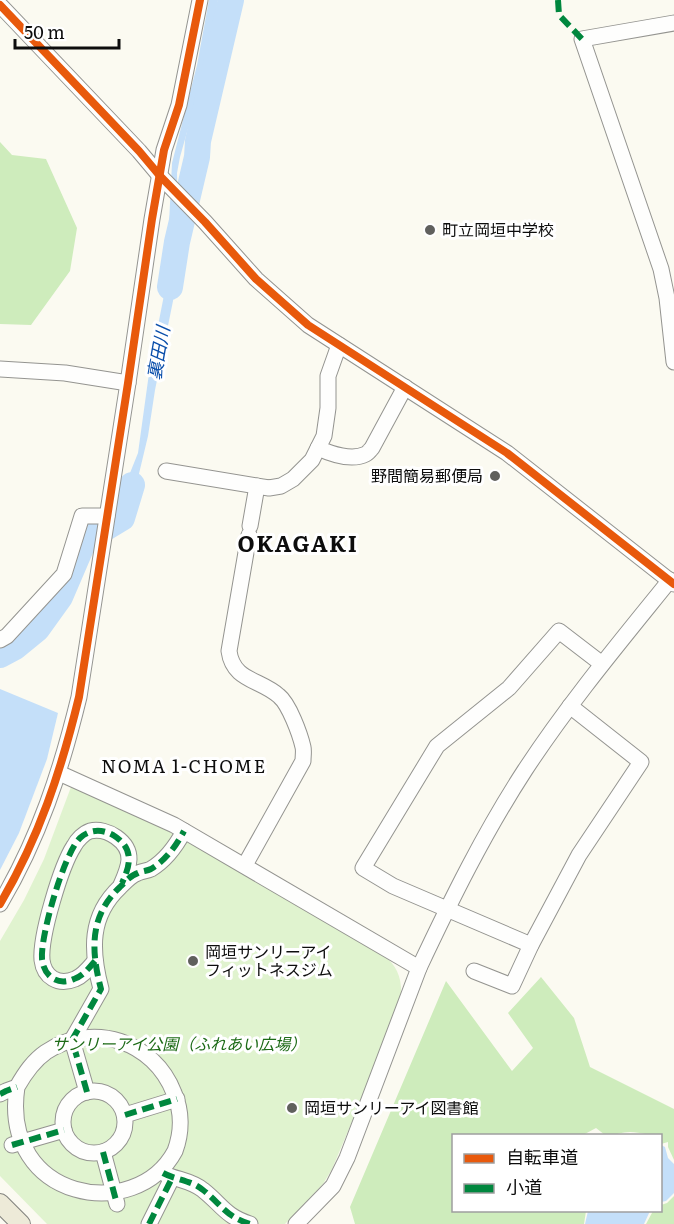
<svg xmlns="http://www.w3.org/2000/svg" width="674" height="1224" font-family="Literata,'Noto Sans JP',serif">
	<rect width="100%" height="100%" fill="#fbfaf1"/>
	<!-- green -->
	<path fill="#e0f3cf" d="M71,787L159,826L191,844L383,955C398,966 402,979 401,997L351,1124L332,1169L323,1184L285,1224H47L0,1176V941L24,900L44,859Z"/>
	<!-- forest -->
	<g fill="#ceecbc">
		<polygon points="0,142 12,155 46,159 77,228 70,271 31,325 0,324"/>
		<path d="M541,977L574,1018L590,1067L674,1109V1160L668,1147V1142L661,1144L660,1136C650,1136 641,1132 630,1132C621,1132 614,1136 605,1135L596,1128L583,1135L454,1136V1210L586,1211L584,1224H355L350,1207L446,981L512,1071L533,1048L508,1013Z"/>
		<polygon points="674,1196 674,1224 646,1224 653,1211 660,1210 661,1205 667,1203"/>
	</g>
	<!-- water -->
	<g fill="#c4dff9">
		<polygon points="209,0 218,0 207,61 180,157 177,173 178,218 176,244 176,273 173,301 155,390 148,436 132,503 126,514 96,532 87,543 71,590 57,607 36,625 15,649 0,658 0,650 8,645 59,591 68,575 81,540 90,531 108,520 121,508 130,473 138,453 150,366 166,285 172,163 197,65"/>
		<polygon points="0,689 58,713 47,759 19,833 0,870"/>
		<polygon points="661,1145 665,1147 668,1158 674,1164 674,1193 666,1201 661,1202"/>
		<polygon points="588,1211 588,1210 650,1211 644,1224 585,1224"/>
	</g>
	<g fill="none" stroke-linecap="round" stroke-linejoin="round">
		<!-- river -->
		<g stroke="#c4dff9" stroke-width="26">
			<polyline points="170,287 177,242 197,157 198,141 231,0"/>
			<polyline points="0,655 15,647 37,629 60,597 84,541 122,518 132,485"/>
		</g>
		<defs>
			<g id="minor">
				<polyline points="0,5 139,151 160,176 205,222 256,279 308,325 507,453 674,584"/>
				<polyline points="674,23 582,39 661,269 667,298 674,362"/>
				<polyline points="0,369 65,373 128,383"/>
				<path d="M318,448C331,454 352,461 366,454C367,454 371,449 372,448L405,387"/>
				<polyline points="166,471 269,488 281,486 293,479 312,460 324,436 328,408 328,376 339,345"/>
				<polyline points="250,526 257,486"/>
				<polyline points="0,640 7,636 64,574 82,516 107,516"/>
				<polyline points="59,773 174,825 419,968 347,1158 333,1186 296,1224"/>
				<path d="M245,865L303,761C303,756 304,751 303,747C300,734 289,704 279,696C260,679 233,681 229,651L249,535"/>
				<path d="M0,904C39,838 61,771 79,697L128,383L152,219L164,150L179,105L200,0"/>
				<polyline points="531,945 393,886 363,868 437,746 509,688 559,631 602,664"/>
				<path d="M95,961C89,968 83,976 75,979C58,986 44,977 42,960C40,936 61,866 74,846C77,840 84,833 90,831C99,829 109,832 116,837C136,851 129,867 121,885"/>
				<path d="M419,968C451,900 484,833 525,770C569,703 620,642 670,580"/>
				<polyline points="474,971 512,986 531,945 579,855 641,762 570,706"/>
				<circle cx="94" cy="1122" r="31"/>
				<path d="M87,1092L72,1040L101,989C91,951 89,916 120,887C125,882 131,875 138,873C142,871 147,871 151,869C166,860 176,846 184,831"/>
				<path d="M0,1094L6,1091L17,1087C25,1073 33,1061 46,1052C93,1021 154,1041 174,1093C182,1111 182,1132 175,1151C136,1224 0,1201 17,1087"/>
				<polyline points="125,1115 177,1099"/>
				<polyline points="12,1145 64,1130"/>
				<polyline points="103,1152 117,1204"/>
				<path d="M163,1173C176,1180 191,1180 203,1190C222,1205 225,1216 250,1224"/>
				<polyline points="149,1224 172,1178"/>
			</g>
			<polyline id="major" points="0,1203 21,1224"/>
		</defs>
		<!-- minor casing -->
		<use href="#minor" stroke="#949490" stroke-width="17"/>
		<!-- major casing -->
		<use href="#major" stroke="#81817d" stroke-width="20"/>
		<!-- minor -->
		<use href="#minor" stroke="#fefefd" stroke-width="15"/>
		<!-- major -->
		<use href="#major" stroke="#edead8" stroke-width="18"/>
		<!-- quiet -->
		<g stroke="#00873e" stroke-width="6" stroke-dasharray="12 6" stroke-linecap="butt">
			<polyline points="558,0 559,15 582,39"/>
			<path d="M95,961C89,968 83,976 74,979C58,986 44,977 42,959C40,937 64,853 80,838C90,829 102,829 113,835C134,848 131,864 122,883"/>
			<path d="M87,1092L72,1040L101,989C91,951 89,916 120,887C125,882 131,875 138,873C142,871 147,871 151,869C166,860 176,846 184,831"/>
			<polyline points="0,1094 6,1091 17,1087"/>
			<polyline points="125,1115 177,1099"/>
			<polyline points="12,1145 64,1130"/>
			<polyline points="103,1152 117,1204"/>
			<path d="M163,1173C176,1180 191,1180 203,1190C222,1205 225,1216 250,1224"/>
			<polyline points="149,1224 172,1178"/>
		</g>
		<defs>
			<g id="cycleway">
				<polyline points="0,5 139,151 160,176 205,222 256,279 308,325 507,453 674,584"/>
				<path d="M0,904C39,838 61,771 79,697L128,383L152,219L164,150L179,105L200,0"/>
			</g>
		</defs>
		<!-- cycleway casing -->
		<use href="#cycleway" stroke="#fff" stroke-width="11"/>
		<!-- cycleway -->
		<use href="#cycleway" stroke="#e8590c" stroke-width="8"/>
	</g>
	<!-- markers -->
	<g fill="#60605d" stroke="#fff" stroke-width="2">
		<circle cx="430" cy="230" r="6"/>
		<circle cx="495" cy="476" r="6"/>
		<circle cx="193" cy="961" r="6"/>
		<circle cx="292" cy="1108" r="6"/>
	</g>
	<g text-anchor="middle" stroke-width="6" stroke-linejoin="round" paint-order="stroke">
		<!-- poi labels -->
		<g font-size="16" fill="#0d0d0d" stroke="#fff" text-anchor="start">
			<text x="442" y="236">町立岡垣中学校</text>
			<text x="483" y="482" text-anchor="end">野間簡易郵便局</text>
			<text x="205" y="958">岡垣サンリーアイ<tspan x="205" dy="18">フィットネスジム</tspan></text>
			<text x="304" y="1114">岡垣サンリーアイ図書館</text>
		</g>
		<!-- park labels -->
		<g font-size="16" font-style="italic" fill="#1d6b17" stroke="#fff">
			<text x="179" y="1050">サンリーアイ公園（ふれあい広場）</text>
		</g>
		<!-- water labels -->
		<g font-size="18" font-style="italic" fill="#0b4fab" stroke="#fff">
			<text transform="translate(159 353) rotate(-80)" y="6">裏田川</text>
		</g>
		<!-- neighbourhood labels -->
		<g font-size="18" letter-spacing="1.5" fill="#0d0d0d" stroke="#fff">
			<text x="184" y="773">NOMA 1-CHOME</text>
		</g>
		<!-- district labels -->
		<g font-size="22" font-weight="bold" letter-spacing="1.5" fill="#0d0d0d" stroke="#fff">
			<text x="298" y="552">OKAGAKI</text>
		</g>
	</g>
	<!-- legend -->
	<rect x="452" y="1134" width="210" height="78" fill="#ffffff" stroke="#9e9e9e" stroke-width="1.5"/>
	<rect x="464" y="1154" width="30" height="9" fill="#e8590c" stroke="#9e9e9e" stroke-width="1.5"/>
	<text x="506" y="1164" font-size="18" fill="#0d0d0d">自転車道</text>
	<rect x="464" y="1184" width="30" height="9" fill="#00873e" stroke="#9e9e9e" stroke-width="1.5"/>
	<text x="506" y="1194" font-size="18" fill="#0d0d0d">小道</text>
	<!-- scale -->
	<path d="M15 39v9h104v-9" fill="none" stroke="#0d0d0d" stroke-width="3"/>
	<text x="24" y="39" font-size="18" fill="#0d0d0d" stroke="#ffffff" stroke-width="4.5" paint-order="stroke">50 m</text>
</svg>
